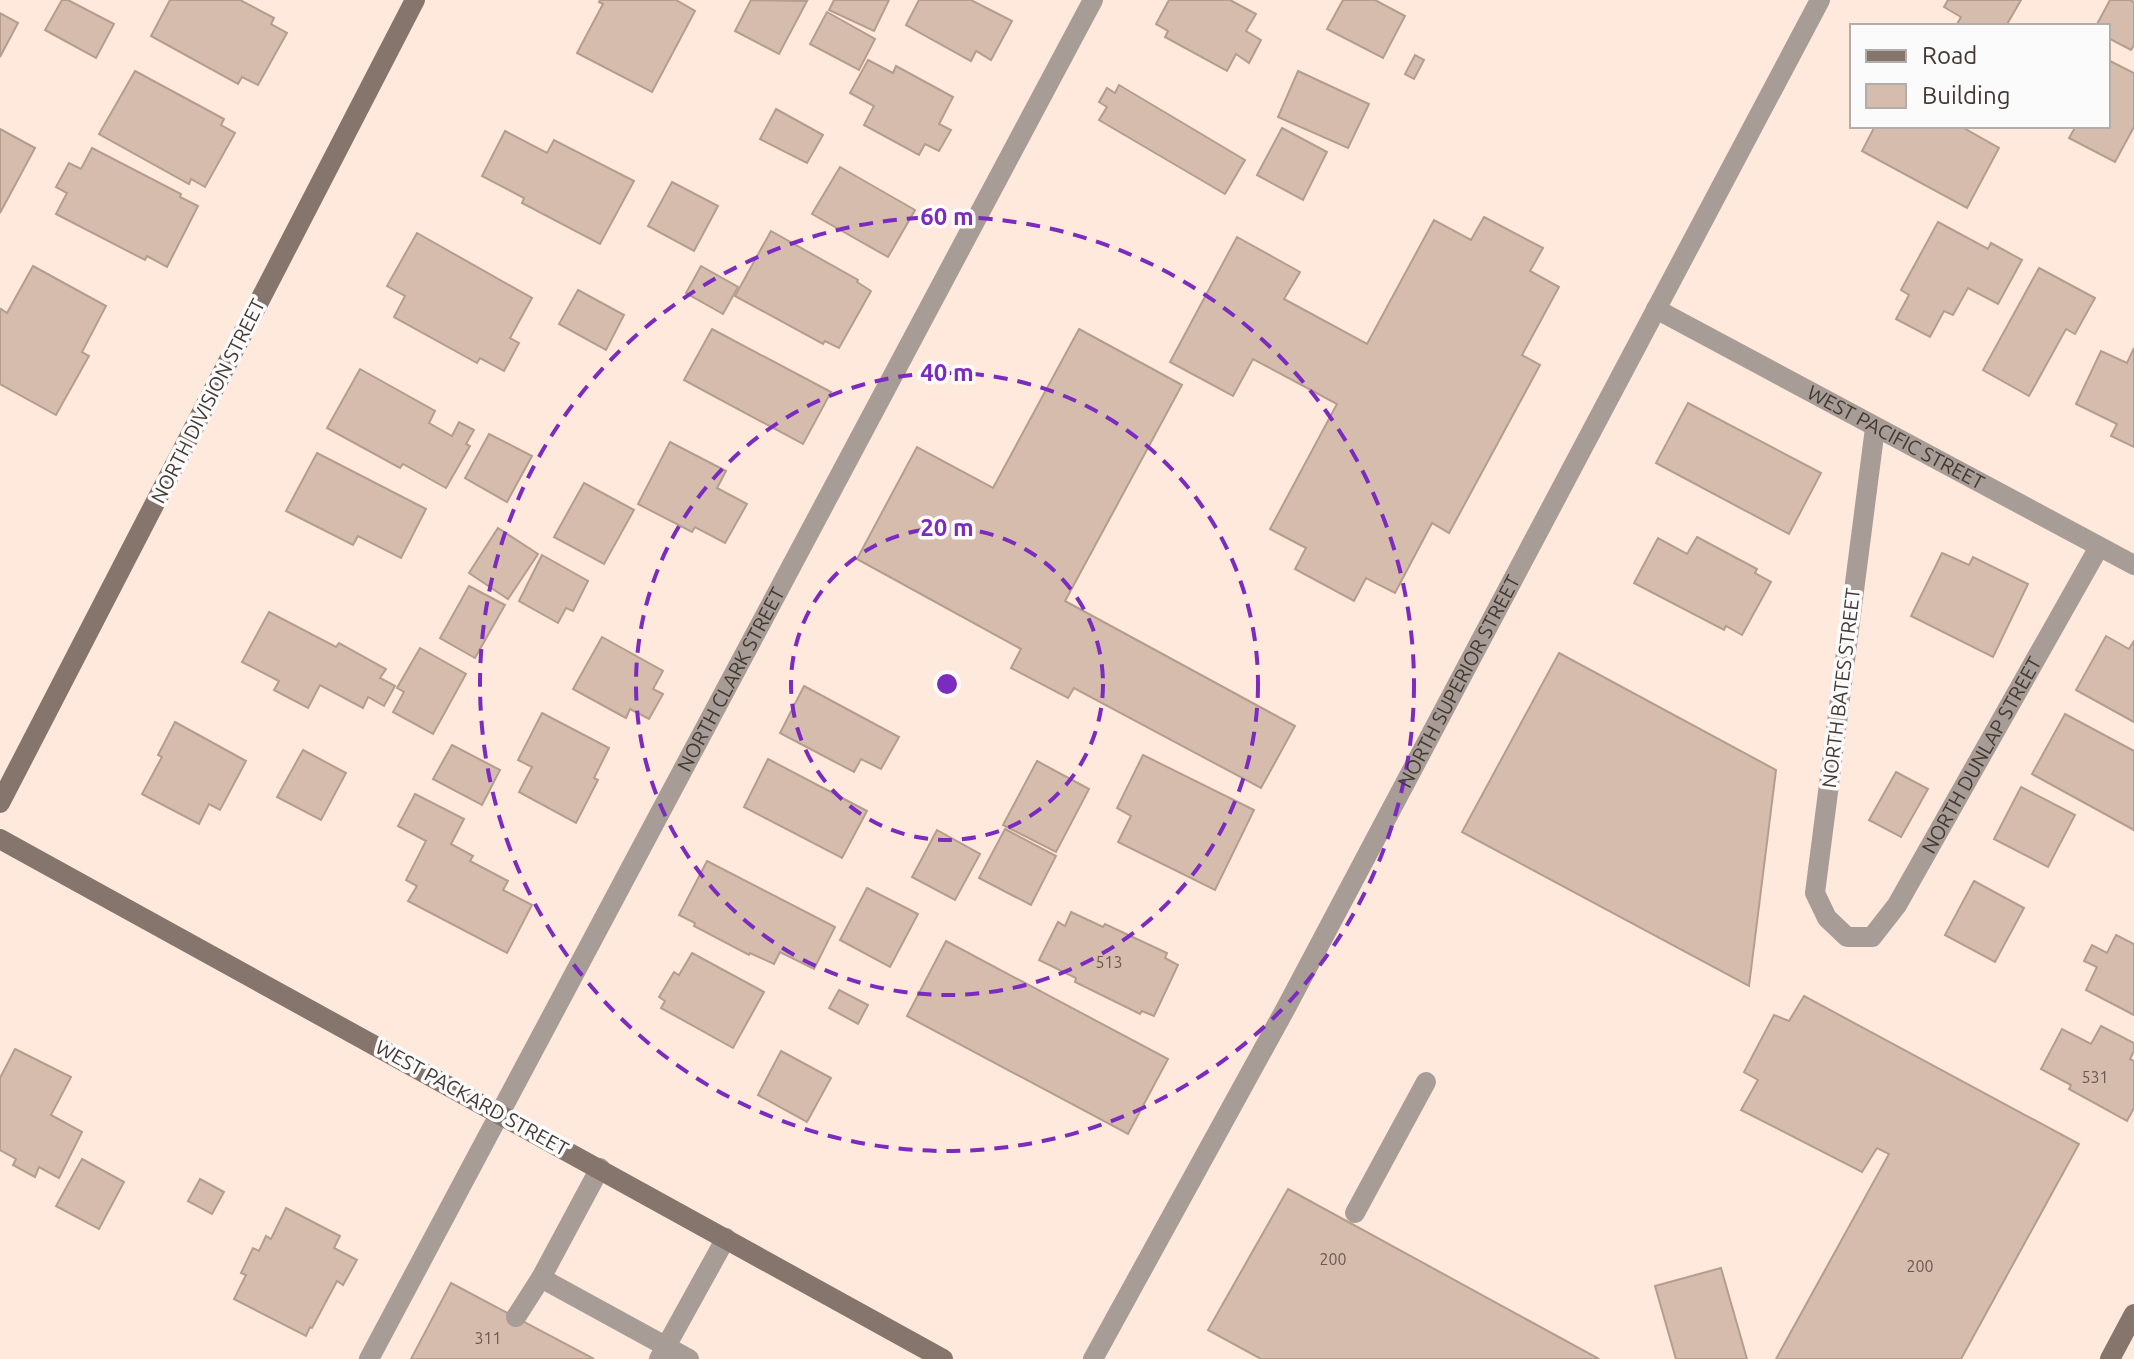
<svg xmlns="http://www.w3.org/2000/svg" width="2134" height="1359" font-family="Ubuntu,sans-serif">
	<rect width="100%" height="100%" fill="#fee9dc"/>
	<!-- building -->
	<g fill="#d6bcad" stroke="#b59d8e" stroke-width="2">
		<polygon points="62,0 68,0 114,24 96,58 45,30"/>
		<polygon points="170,0 240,0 274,18 271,24 287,33 258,85 242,77 238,84 151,36"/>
		<polygon points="600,0 676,0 695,11 652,92 577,53 603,4 599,2"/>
		<polygon points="751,0 807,1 779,54 735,31"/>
		<polygon points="834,0 889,0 874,31 829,10"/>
		<polygon points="919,0 971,0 1012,21 991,60 976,51 971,61 906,25"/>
		<polygon points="1169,0 1230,0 1256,14 1246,31 1261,40 1249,63 1236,54 1227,71 1165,37 1168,31 1156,24"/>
		<polygon points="1343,0 1375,0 1405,16 1383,58 1327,29"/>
		<polygon points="1948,0 2021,0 2006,26 1956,26 1961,17 1944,7"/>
		<polygon points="2110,0 2130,0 2134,2 2134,45 2131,50 2108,38 2108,26 2096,26"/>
		<polygon points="827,12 875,39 859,70 810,44"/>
		<polygon points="0,13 18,23 0,57"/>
		<polygon points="1415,55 1424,60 1414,79 1405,74"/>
		<polygon points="868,60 893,73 896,66 953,97 939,124 951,130 939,151 925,144 919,155 864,125 874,106 850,93"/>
		<polygon points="2110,61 2134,73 2134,127 2115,162 2069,138 2076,126 2108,126 2108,65"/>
		<polygon points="135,71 224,119 221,125 235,133 205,187 191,179 189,184 99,134"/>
		<polygon points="1298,71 1369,104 1348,148 1278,117"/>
		<polygon points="1119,85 1245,160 1225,194 1099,120 1107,107 1099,102 1107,88 1115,93"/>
		<polygon points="776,109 823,135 807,163 760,139"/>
		<polygon points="1875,126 1960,126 1999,148 1967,208 1862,151"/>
		<polygon points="1282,128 1327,152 1303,200 1257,175"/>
		<polygon points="0,129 35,148 0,213"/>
		<polygon points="505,131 547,153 554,140 634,181 600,244 522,203 524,198 482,176"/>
		<polygon points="92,148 181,194 180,197 198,206 167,267 147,256 145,260 56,214 67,193 56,187 69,163 81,169"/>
		<polygon points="840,167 915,210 888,257 812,214"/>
		<polygon points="672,182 718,206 694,251 648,226"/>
		<polygon points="1484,217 1543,248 1530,271 1559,287 1522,355 1540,365 1449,533 1432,523 1395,593 1366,578 1354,601 1295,569 1306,548 1270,529 1337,404 1253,359 1233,396 1170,362 1237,237 1300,272 1284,299 1367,344 1434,220 1471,240"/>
		<polygon points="1938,222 1988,249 1991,243 2022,260 1998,304 1968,288 1953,315 1944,311 1930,337 1896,319 1909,295 1901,290"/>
		<polygon points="771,231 858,280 857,282 871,291 839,348 825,341 823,344 735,296"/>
		<polygon points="417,233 532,298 510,338 519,343 504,371 480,358 477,363 394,317 405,296 387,286"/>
		<polygon points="33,266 106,306 82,352 89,356 56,415 0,384 0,311 1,309 7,313"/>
		<polygon points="701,266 738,287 723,314 686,293"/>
		<polygon points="2039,268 2095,298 2075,334 2066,329 2029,396 1983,370"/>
		<polygon points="578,290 624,315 606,350 559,324"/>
		<polygon points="712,329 831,392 803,444 684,380"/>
		<polygon points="1079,329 1182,385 1065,601 1295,726 1261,788 1074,688 1068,698 1011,668 1021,649 857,559 917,447 993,488"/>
		<polygon points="2134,348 2134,447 2111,436 2117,424 2076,404 2101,351 2127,363"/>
		<polygon points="360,369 435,411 429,423 452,436 459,422 474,430 466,444 470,446 446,488 403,464 400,468 327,428"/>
		<polygon points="1688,403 1821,473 1789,534 1656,463"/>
		<polygon points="489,434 532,456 507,502 465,478"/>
		<polygon points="670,442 726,471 717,488 747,504 725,543 695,527 692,532 638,504"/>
		<polygon points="317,453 426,509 401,558 358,536 353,545 286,511"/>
		<polygon points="584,483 634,510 604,564 554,537"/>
		<polygon points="498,528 538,554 508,599 469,573"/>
		<polygon points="1697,537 1757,569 1755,573 1771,582 1742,635 1726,626 1724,630 1634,583 1658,538 1687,554"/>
		<polygon points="1942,553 1969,565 1973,557 2028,584 1993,657 1911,616"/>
		<polygon points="542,555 588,581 573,611 566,608 558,623 519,601"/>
		<polygon points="469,586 505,605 475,658 440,638"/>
		<polygon points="269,612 336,647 339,643 386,669 380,678 395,686 384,706 368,697 363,708 320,685 308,708 274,690 279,681 242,662"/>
		<polygon points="2106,636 2129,649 2134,641 2134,722 2076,690"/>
		<polygon points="602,637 663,671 653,689 663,694 649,719 630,709 626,718 573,689"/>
		<polygon points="420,648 466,674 433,734 393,712 404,692 397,688"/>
		<polygon points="1559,653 1776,770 1749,986 1462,832"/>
		<polygon points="804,686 899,737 881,769 861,759 854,772 780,733"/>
		<polygon points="542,713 609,748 594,778 598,780 576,823 519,792 532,767 518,760"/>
		<polygon points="2065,714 2134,751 2134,830 2032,774"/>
		<polygon points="175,722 246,761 220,810 209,804 199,824 142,794 162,757 158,755"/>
		<polygon points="452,745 500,770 482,805 433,779"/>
		<polygon points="303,750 346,773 321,820 277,797"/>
		<polygon points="1143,755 1254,810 1215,890 1118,842 1131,816 1117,808"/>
		<polygon points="768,759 867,811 842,858 744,807"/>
		<polygon points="1037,761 1089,789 1056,852 1003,825"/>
		<polygon points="1896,772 1928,789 1901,837 1869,820"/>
		<polygon points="2021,787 2075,815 2048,867 1994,839"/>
		<polygon points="415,794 464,819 451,844 473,856 470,861 508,881 503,890 532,905 507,953 408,901 417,886 406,880 426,841 398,826"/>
		<polygon points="1005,829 1056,856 1031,905 979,878"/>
		<polygon points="937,830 980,854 955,900 912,877"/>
		<polygon points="707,861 835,927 814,969 780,952 774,964 750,953 749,955 694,926 695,923 679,915"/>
		<polygon points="1974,881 2024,908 1995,962 1945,935"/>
		<polygon points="867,888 918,914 890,967 840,940"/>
		<polygon points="1071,912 1103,927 1105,924 1167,953 1165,958 1178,965 1154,1016 1142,1011 1140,1014 1075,982 1076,978 1039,960 1058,922 1065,926"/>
		<polygon points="2116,935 2134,944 2134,1015 2086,990 2097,967 2084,961 2092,945 2107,953"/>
		<polygon points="946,941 1168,1059 1128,1134 907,1016"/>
		<polygon points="692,953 764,992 733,1048 661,1008 665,1001 659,997 674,972 679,975"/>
		<polygon points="839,990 868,1005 858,1024 829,1008"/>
		<polygon points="1804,996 2079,1144 1961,1359 1776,1359 1889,1154 1877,1148 1862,1172 1741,1110 1758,1080 1744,1072 1774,1015 1789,1021"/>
		<polygon points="2101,1026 2134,1043 2134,1051 2130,1059 2134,1061 2134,1108 2127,1121 2069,1089 2071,1085 2041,1069 2062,1029 2091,1044"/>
		<polygon points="15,1049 71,1077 51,1115 82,1132 59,1178 39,1167 35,1177 13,1165 16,1159 0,1150 0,1078"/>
		<polygon points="781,1051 831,1078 807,1122 758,1095"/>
		<polygon points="82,1159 124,1182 99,1229 56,1206"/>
		<polygon points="200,1179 224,1192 212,1214 188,1201"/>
		<polygon points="1288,1189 1599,1359 1261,1359 1208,1330"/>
		<polygon points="286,1208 340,1236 334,1248 357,1260 343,1285 337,1281 312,1328 310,1327 306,1336 234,1299 246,1275 241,1273 253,1248 259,1251 266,1236 271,1239"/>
		<polygon points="1721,1268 1747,1359 1676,1359 1655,1286"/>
		<polygon points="451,1283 594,1359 411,1359"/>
	</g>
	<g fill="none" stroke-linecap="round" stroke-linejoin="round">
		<!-- lane -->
		<g stroke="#a79c96" stroke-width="20">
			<polyline points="1355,1213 1426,1082"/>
			<polyline points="541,1278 689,1359"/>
			<polyline points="516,1317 541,1278 600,1168"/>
			<polyline points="659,1359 726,1238"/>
		</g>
		<!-- street -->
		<g stroke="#a79c96" stroke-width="20">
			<path id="s1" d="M1656,309L2134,565"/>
			<path id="s2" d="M1875,428L1815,893L1827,918L1847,937H1872L1897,905L2099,547"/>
			<path id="s3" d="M369,1359L1093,0"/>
			<path id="s4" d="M1093,1359L1287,1006L1820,0"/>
		</g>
		<!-- secondary -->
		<g stroke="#85756c" stroke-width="20">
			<polyline points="0,803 415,0"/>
			<polyline points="0,839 943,1359"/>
			<polyline points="2110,1359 2134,1314"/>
		</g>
	</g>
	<!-- distance rings -->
	<g fill="none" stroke="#7b2cbf" stroke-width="4" stroke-dasharray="14 10">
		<circle cx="947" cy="684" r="156"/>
		<circle cx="947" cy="684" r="311"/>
		<circle cx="947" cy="684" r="467"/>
	</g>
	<g text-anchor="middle" stroke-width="7" stroke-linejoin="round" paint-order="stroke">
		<!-- number labels -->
		<g font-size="16" fill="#685951">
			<text x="1109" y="968">513</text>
			<text x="2095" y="1083">531</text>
			<text x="1333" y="1265">200</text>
			<text x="1920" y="1272">200</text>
			<text x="488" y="1344">311</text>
		</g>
		<!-- street labels -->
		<g font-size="20" fill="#433832" stroke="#fbfbfb">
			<text transform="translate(208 401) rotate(-63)" y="7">NORTH DIVISION STREET</text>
			<text dy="7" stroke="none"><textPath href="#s1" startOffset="272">WEST PACIFIC STREET</textPath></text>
			<text dy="7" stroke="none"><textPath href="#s3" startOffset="770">NORTH CLARK STREET</textPath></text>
			<text dy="7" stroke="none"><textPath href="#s4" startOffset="770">NORTH SUPERIOR STREET</textPath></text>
			<text transform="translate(1841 688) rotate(-83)" y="7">NORTH BATES STREET</text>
			<text dy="7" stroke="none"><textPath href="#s2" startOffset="762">NORTH DUNLAP STREET</textPath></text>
			<text transform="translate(472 1098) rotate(29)" y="7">WEST PACKARD STREET</text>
		</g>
	</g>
	<circle cx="947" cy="684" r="12" fill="#7b2cbf" stroke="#fbfbfb" stroke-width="4"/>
	<g font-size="24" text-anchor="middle" font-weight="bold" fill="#7b2cbf" stroke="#fbfbfb" stroke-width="7" stroke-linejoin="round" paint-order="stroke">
		<text x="947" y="225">60 m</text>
		<text x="947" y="381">40 m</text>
		<text x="947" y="536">20 m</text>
	</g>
	<!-- legend -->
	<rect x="1850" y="24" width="260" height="104" fill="#fbfbfb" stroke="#b1adab" stroke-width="2"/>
	<rect x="1866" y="50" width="40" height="12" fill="#85756c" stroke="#b1adab" stroke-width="2"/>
	<text x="1922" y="64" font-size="24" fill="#433832">Road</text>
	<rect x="1866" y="84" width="40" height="24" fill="#d6bcad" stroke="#b1adab" stroke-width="2"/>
	<text x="1922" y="104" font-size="24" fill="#433832">Building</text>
</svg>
